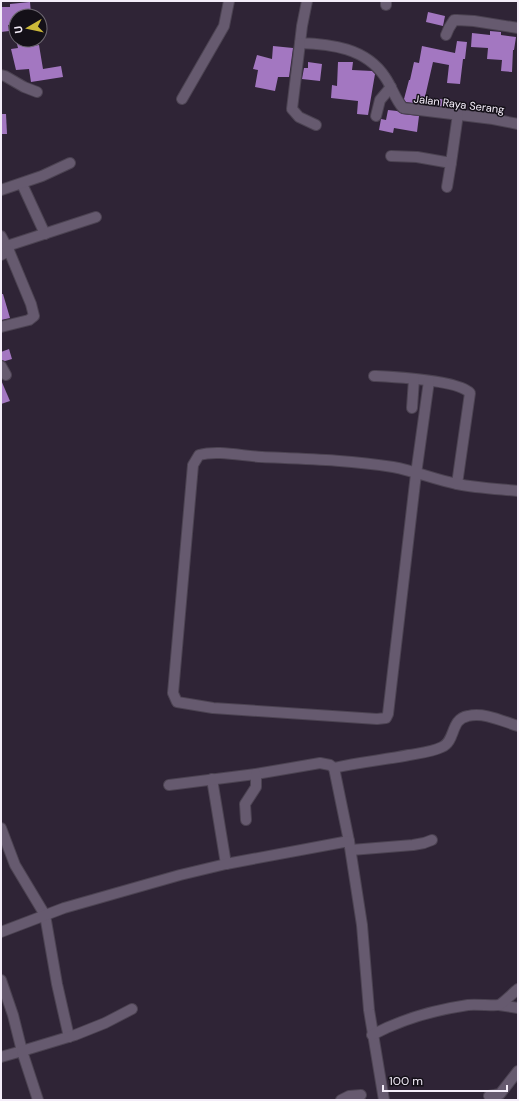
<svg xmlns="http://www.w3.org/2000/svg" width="519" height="1101" font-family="'DM Sans',sans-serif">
	<rect width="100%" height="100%" fill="#2f2436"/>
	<!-- building -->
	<g fill="#a377c1">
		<polygon points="30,2 31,14 16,15 16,24 8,25 9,31 1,32 1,7 10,7 10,4"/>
		<polygon points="428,12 445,16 443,26 426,22"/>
		<polygon points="490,31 501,32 501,35 516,37 514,50 513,50 512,72 501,71 502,60 487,59 488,48 471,47 472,33 490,35"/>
		<polygon points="16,40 32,40 33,46 39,45 43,69 61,66 63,77 31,82 29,69 16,70 11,49 18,48"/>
		<polygon points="457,41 467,42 465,59 463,59 460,84 447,83 449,65 433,62 425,97 455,101 454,108 406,102 404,99 409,80 410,80 414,62 419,63 422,46 455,53"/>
		<polygon points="273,46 293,48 289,77 278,77 275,91 255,87 258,70 253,69 257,55 272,59"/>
		<polygon points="308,62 322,64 320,81 302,79 304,68 308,68"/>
		<polygon points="338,62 353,62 352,70 372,71 375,74 368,115 357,114 358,101 331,98 332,85 337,86"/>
		<polygon points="388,110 397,111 402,114 419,116 417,132 394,128 393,133 379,130 381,119 386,120"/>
		<polygon points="1,114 6,114 7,134 1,134"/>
		<polygon points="1,294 3,294 10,318 1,320"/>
		<polygon points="9,349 12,359 5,361 1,360 1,352"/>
		<polygon points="1,380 10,401 1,404"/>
	</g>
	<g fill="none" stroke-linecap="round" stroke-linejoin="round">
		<defs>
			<g id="minor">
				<path d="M307,1L302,26L300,43C331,44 366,48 385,77C392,87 395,99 403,108L493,119L518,124"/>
				<polyline points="386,5 386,1"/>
				<polyline points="446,35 449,28 454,20 457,20 474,21 518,28"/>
				<polyline points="300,43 292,109 299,117 316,125"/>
				<polyline points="1,75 5,76 24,87 37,92"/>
				<polyline points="182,99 224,26 229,1"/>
				<polyline points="376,116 380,100 391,87"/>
				<polyline points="391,156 417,157 451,163 458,114"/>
				<polyline points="22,184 45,234"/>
				<polyline points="447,187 451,163"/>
				<polyline points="1,190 42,176 70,163"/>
				<polyline points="1,236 9,251 1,255"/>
				<polyline points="7,246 96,217"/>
				<polyline points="1,327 29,320 34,316 31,304 9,251"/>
				<polyline points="1,366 6,375"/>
				<path d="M374,376C393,377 458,380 470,393L457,484"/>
				<path d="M429,381L416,474L388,714L386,718L377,719L213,708L177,702L173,693L193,465L199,455C218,450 242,456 262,457C306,459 349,460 393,467C415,471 436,480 457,484C477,488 498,489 518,491"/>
				<polyline points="412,408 414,379"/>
				<polyline points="212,779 226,864"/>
				<polyline points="169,785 256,774 320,763 330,765 334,768"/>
				<polyline points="246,820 245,804 256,787 256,774"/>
				<polyline points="1,828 15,865 45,915 57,984 69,1037"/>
				<path d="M349,841L334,768C359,762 384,760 409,755C420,753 432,752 442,747C456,741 450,719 468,716C484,712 502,721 518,726"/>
				<polyline points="351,850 413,845 424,843 432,840"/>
				<polyline points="1,932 64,908 180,875 226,864 349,841 362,925 369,1010 384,1100"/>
				<polyline points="1,980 13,1015 22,1051 1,1057"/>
				<polyline points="499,1005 518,1008"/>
				<path d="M372,1035C402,1019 434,1010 468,1005C475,1004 495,1006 499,1005C503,1003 513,993 518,989"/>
				<polyline points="489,1096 500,1094 518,1071"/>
				<polyline points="38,1100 22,1051 75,1035 105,1023 132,1009"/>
				<polyline points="341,1100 349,1096 361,1095"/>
			</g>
		</defs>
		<!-- minor casing -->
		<use href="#minor" stroke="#4c4352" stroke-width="12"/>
		<!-- minor -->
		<use href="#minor" stroke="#665a6f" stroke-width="10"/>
	</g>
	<g text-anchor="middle" stroke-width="3" stroke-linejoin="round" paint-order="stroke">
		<!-- street labels -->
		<g font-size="11" fill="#f4edf9" stroke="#141018">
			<text transform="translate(459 104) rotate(7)" y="4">Jalan Raya Serang</text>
		</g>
	</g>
	<!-- border -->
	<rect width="519" height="1101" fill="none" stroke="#f4edf9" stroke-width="4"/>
	<!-- north arrow -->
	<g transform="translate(28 28) rotate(261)"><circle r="19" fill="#141018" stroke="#6e6872"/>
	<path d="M0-3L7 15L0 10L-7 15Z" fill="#ccb939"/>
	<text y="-6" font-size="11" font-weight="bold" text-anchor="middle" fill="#f4edf9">U</text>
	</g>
	<!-- scale -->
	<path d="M383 1085v6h124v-6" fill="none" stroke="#f4edf9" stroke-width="2"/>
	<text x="389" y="1085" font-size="12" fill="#f4edf9" stroke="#141018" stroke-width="3" paint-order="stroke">100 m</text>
</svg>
